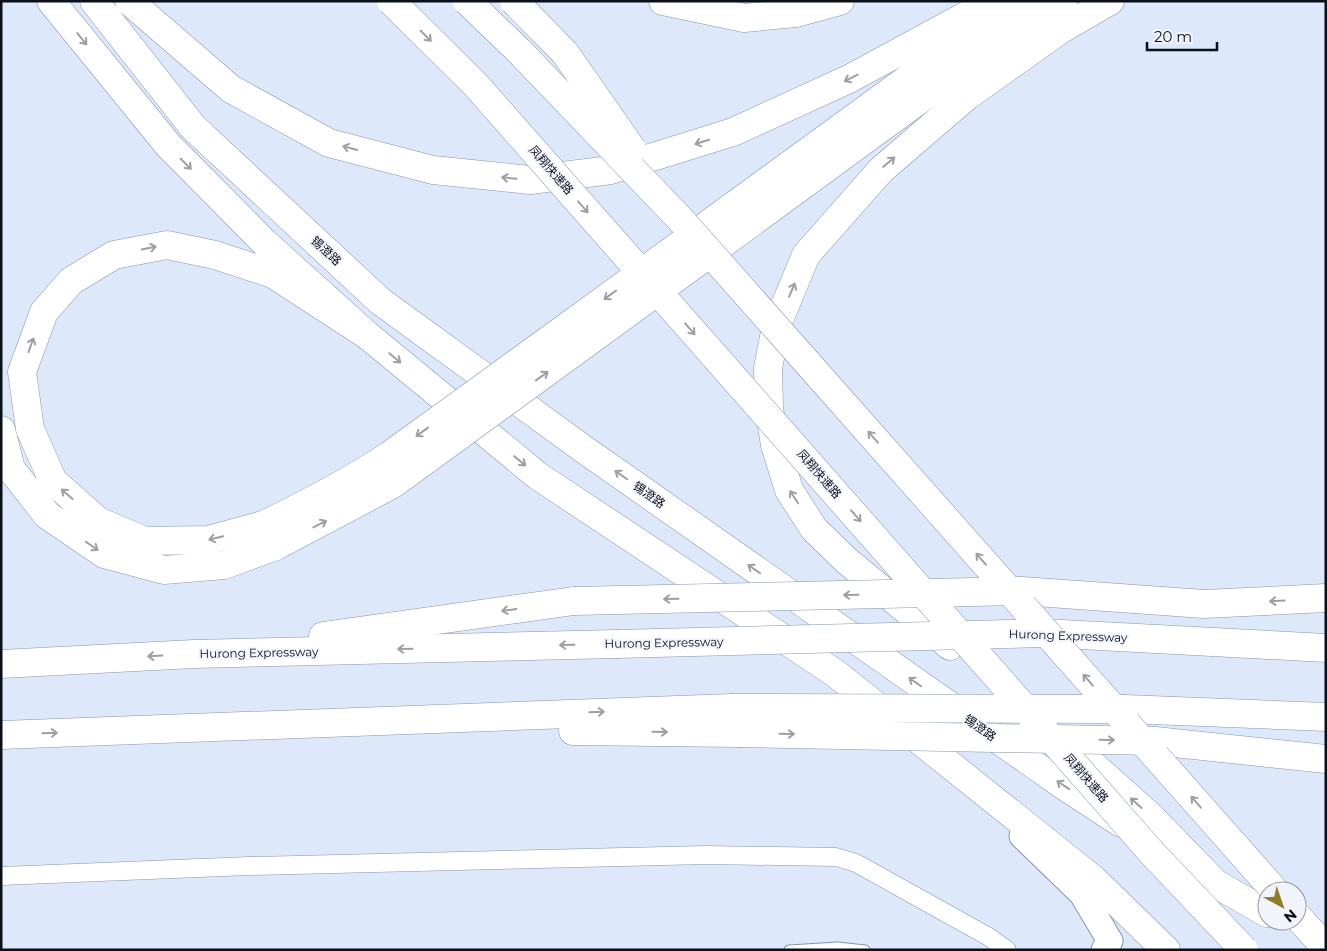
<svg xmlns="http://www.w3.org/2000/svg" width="1327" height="951" font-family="Montserrat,'Noto Sans SC',sans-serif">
	<rect width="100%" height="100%" fill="#dde8fb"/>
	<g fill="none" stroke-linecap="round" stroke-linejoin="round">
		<defs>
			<polyline id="lane" points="789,950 838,947 865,950"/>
			<polyline id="street" points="1,876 249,866 706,855 836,857 856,863 989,937 1007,950"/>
			<polyline id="secondary" points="1022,836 1082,894 1110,941 1104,950"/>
			<g id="primary">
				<polyline points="51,1 168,145 265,243 367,335 538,476 835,673 1093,879 1166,950"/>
				<polyline points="94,1 193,127 380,301 582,448 1063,785 1121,823"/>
				<polyline points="1199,874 1267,913"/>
			</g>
			<g id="highway">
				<polyline points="129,1 231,89 329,143 433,170 530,180 611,170 733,132 849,79 993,1"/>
				<polyline points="663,1 744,18 796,13 840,1"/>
				<polyline points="692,236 913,75 1024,1"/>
				<polyline points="706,256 1008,35 1063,1"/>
				<polyline points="1,430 11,469 47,515 104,554 164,570 224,565 276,546"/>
				<polyline points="263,525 208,540 145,541 98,521 53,481 30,429 22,372 44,312 71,281 114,255 167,245 215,255 273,274 367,335"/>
				<polyline points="1022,591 1204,604 1326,598"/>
				<polyline points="1043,633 1326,648"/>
				<polyline points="323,636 574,601"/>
				<polyline points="950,646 847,561 814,529 789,490 775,445 769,408 768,368 776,327 806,255 881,170 967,96 1060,30 1110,1"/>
				<polyline points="1,664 194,654 616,644"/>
				<polyline points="1125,709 1326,717"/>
				<polyline points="573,731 738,733"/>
				<polyline points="1,735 731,708"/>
				<polyline points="1065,740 1151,817 1219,887"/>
				<polyline points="1155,741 1326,759"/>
			</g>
		</defs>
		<!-- lane casing -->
		<use href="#lane" stroke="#8595b3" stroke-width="11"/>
		<!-- street casing -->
		<use href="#street" stroke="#8595b3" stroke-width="19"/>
		<!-- secondary casing -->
		<use href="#secondary" stroke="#8595b3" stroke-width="27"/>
		<!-- primary casing -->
		<use href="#primary" stroke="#8595b3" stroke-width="29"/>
		<!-- highway casing -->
		<use href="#highway" stroke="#8595b3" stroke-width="29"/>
		<!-- lane -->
		<use href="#lane" stroke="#fff" stroke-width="9"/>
		<!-- street -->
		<use href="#street" stroke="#fff" stroke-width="18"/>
		<!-- secondary -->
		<use href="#secondary" stroke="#fff" stroke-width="25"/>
		<!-- primary -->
		<use href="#primary" stroke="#fff" stroke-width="28"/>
		<!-- highway -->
		<use href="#highway" stroke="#fff" stroke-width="28"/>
		<defs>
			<g id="highway-bridge">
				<polyline points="391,1 475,84 1153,854 1244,950"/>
				<polyline points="467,1 518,50 681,220 1275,891"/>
				<polyline points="514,1 565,53 632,149"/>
				<path d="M263,525C307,504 349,482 390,455L692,236"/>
				<polyline points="276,546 393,484 706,256"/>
				<polyline points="574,601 1021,591"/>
				<polyline points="616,644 1043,633"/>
				<polyline points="731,708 1125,709"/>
				<polyline points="738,733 1154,741"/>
				<polyline points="1297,916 1326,948"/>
			</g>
		</defs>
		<!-- highway-bridge casing -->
		<use href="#highway-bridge" stroke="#8595b3" stroke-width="29" stroke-linecap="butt"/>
		<!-- highway-bridge -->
		<use href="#highway-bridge" stroke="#fff" stroke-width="28"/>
	</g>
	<!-- one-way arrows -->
	<defs><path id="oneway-shaft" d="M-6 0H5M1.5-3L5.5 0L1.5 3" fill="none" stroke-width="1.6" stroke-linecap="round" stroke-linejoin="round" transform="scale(1.25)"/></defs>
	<g stroke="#9d9fa3">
		<use href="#oneway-shaft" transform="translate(426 36) rotate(45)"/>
		<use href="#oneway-shaft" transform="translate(82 39) rotate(51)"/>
		<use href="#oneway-shaft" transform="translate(851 78) rotate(153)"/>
		<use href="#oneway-shaft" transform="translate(702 142) rotate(163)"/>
		<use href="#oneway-shaft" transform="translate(350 148) rotate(-165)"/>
		<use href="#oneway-shaft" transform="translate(889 162) rotate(-40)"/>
		<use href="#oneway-shaft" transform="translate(186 164) rotate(45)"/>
		<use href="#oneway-shaft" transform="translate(509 178) rotate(-174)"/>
		<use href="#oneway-shaft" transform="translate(583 207) rotate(49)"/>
		<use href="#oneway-shaft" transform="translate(149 248) rotate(-11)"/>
		<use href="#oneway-shaft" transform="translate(792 290) rotate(-67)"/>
		<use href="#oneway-shaft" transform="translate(610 295) rotate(144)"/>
		<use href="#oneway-shaft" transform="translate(690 329) rotate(49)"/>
		<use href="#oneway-shaft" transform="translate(31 345) rotate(-70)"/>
		<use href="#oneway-shaft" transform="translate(395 358) rotate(40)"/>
		<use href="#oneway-shaft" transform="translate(542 376) rotate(-36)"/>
		<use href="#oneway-shaft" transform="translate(422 432) rotate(144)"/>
		<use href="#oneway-shaft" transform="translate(873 437) rotate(-131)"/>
		<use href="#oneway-shaft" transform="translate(520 461) rotate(40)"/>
		<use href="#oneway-shaft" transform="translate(621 475) rotate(-145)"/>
		<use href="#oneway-shaft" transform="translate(67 494) rotate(-139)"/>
		<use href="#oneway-shaft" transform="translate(794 497) rotate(-123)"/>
		<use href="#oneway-shaft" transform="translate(856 516) rotate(49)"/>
		<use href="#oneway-shaft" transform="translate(320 524) rotate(-27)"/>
		<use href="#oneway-shaft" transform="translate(216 538) rotate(166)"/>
		<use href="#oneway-shaft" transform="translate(92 546) rotate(35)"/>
		<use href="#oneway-shaft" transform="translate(981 559) rotate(-131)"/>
		<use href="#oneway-shaft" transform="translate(754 569) rotate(-145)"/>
		<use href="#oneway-shaft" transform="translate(851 595) rotate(179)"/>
		<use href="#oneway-shaft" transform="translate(671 599) rotate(179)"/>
		<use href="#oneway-shaft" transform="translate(1277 601) rotate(177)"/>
		<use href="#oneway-shaft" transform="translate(509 610) rotate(172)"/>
		<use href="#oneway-shaft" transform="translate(567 645) rotate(179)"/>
		<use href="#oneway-shaft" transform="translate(405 649) rotate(179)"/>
		<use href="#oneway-shaft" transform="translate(155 656) rotate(177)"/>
		<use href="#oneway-shaft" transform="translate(1088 680) rotate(-131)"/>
		<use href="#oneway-shaft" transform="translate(915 682) rotate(-145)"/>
		<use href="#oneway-shaft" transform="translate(597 712) rotate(-2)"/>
		<use href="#oneway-shaft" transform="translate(660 732) rotate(1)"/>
		<use href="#oneway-shaft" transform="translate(50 733) rotate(-2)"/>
		<use href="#oneway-shaft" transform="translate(787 734) rotate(1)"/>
		<use href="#oneway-shaft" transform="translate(1107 740) rotate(1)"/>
		<use href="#oneway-shaft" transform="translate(1063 785) rotate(-146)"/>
		<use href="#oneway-shaft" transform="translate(1196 802) rotate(-131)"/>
		<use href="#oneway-shaft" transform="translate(1136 803) rotate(-138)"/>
	</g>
	<g text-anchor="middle" stroke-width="4" stroke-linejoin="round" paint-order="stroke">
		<!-- street labels -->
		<g font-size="12" fill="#0a101a" stroke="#f1f5fb">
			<text transform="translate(551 170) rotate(49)" y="4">凤翔快速路</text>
			<text transform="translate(326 251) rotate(43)" y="4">锡澄路</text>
			<text transform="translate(819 474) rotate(49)" y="4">凤翔快速路</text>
			<text transform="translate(649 495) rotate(35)" y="4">锡澄路</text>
			<text transform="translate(1068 636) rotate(2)" y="4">Hurong Expressway</text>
			<text transform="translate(664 643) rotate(-1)" y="4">Hurong Expressway</text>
			<text transform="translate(259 653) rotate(-1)" y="4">Hurong Expressway</text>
			<text transform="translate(980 728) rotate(35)" y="4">锡澄路</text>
			<text transform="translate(1086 778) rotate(49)" y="4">凤翔快速路</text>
		</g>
	</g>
	<!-- border -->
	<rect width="1327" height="951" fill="none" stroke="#0a101a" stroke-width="5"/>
	<!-- north arrow -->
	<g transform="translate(1282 906) rotate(140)"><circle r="24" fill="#f1f5fb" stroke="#9599a1"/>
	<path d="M0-4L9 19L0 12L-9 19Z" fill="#8f7d23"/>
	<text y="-8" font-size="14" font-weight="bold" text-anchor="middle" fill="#0a101a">N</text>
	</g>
	<!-- scale -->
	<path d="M1147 42v8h70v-8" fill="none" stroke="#0a101a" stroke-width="2.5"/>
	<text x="1154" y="42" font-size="15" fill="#0a101a" stroke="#f1f5fb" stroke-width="4" paint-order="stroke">20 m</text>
</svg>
